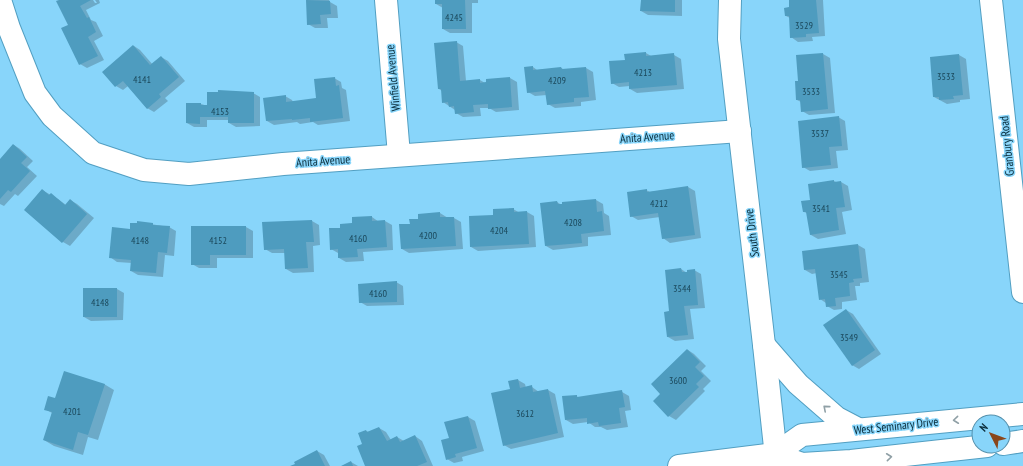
<svg xmlns="http://www.w3.org/2000/svg" width="1023" height="466" font-family="'PT Sans Narrow',sans-serif">
	<rect width="100%" height="100%" fill="#88d5fa"/>
	<!-- shadow -->
	<g fill="#0003">
		<polygon points="61,0 93,0 95,3 97,3 95,0 99,0 100,3 86,10 91,20 96,22 103,36 94,41 104,60 87,68 80,64"/>
		<polygon points="307,0 329,0 330,2 337,6 338,18 327,18 328,28 315,28 308,24"/>
		<polygon points="436,0 478,0 478,3 472,3 472,33 450,33 443,29 443,8 436,4"/>
		<polygon points="642,0 682,0 682,16 648,15 641,11"/>
		<polygon points="790,0 823,0 825,36 812,37 813,41 798,42 791,37 790,18 786,16 790,8"/>
		<polygon points="456,42 463,46 466,81 480,80 485,83 510,78 517,82 519,110 496,112 489,108 480,108 481,116 463,117 456,113 455,110 443,102 442,91 439,89"/>
		<polygon points="134,46 140,50 153,65 161,57 168,61 185,81 165,98 168,101 154,112 147,108 128,86 123,90 116,86"/>
		<polygon points="646,53 651,56 674,55 681,59 684,89 637,93 630,89 630,86 619,87 612,83 626,61"/>
		<polygon points="823,54 830,58 835,113 809,115 802,111 801,102 797,100 799,82"/>
		<polygon points="959,55 966,59 970,99 960,100 960,102 947,104 934,97"/>
		<polygon points="533,67 537,70 561,68 565,70 586,68 593,72 596,100 581,102 581,106 555,108 548,104 547,95 535,96 528,92"/>
		<polygon points="334,78 341,82 342,88 346,90 350,121 318,125 313,122 300,124 297,122 274,125 267,121 285,96 292,100 293,102 318,99"/>
		<polygon points="219,91 253,93 260,97 260,126 236,127 229,123 229,120 207,120 207,127 194,127 187,123 201,104 208,106"/>
		<polygon points="838,117 845,121 848,150 836,151 838,168 810,171 803,167"/>
		<polygon points="14,145 20,149 33,161 27,167 37,176 18,196 15,194 4,206 0,204 0,160"/>
		<polygon points="834,181 836,182 841,182 848,186 852,210 842,212 846,234 818,239 811,235 807,213 804,212 812,201"/>
		<polygon points="688,187 695,191 701,238 670,243 663,238 660,217 638,220 631,216 646,190 650,192"/>
		<polygon points="42,190 58,199 66,205 70,200 77,204 94,218 70,246 63,242 25,210"/>
		<polygon points="596,200 603,204 604,213 609,216 611,235 588,237 588,246 553,250 546,246 557,202 563,206"/>
		<polygon points="513,209 520,213 527,212 534,216 536,247 478,251 471,247 495,216"/>
		<polygon points="440,213 448,218 454,218 461,222 463,249 409,253 402,249 411,225"/>
		<polygon points="372,217 379,222 385,221 392,225 393,250 363,252 364,261 346,262 339,258 338,253 331,249 341,229"/>
		<polygon points="312,221 319,225 320,245 313,246 314,272 293,273 286,269 285,253 272,253 265,249 263,223"/>
		<polygon points="138,222 169,227 176,231 174,256 165,255 163,277 138,275 131,271 132,263 117,262 110,257 131,230 138,225"/>
		<polygon points="246,227 253,231 253,258 217,258 217,268 199,268 192,264"/>
		<polygon points="858,245 865,249 869,282 860,283 860,286 855,286 857,300 842,302 842,309 834,310 827,306 826,303 820,299 817,273 812,274 805,270 803,252"/>
		<polygon points="681,269 687,273 694,270 701,274 705,308 690,309 694,339 675,341 668,337 671,312"/>
		<polygon points="396,282 403,286 404,305 367,306 360,302"/>
		<polygon points="117,289 124,293 123,320 91,321 84,317"/>
		<polygon points="846,310 853,314 881,354 859,369 852,365"/>
		<polygon points="688,350 694,354 706,366 701,371 711,381 703,389 705,391 676,420 669,416 662,394"/>
		<polygon points="518,380 525,384 526,388 532,387 539,392 548,390 555,394 564,437 511,449 504,445"/>
		<polygon points="104,384 114,390 98,440 88,437 83,455 54,446 44,440 52,413 45,409 56,400"/>
		<polygon points="622,392 629,396 631,410 625,411 628,427 607,430 601,427 595,427 588,422 573,424 566,420 576,396 580,398"/>
		<polygon points="468,417 475,421 484,451 462,457 463,461 454,463 447,459 450,438"/>
		<polygon points="379,428 386,432 391,440 397,437 404,441 415,436 422,441 433,466 366,466 363,445 366,431 369,432"/>
		<polygon points="317,451 324,455 330,466 293,466"/>
		<polygon points="351,462 358,466 343,466"/>
	</g>
	<!-- building -->
	<g fill="#4e9cbf">
		<polygon points="59,0 91,0 80,6 87,18 89,17 96,32 88,37 98,56 79,65 61,28 68,25 56,1"/>
		<polygon points="306,0 330,1 331,14 320,15 321,24 307,25"/>
		<polygon points="435,0 465,0 466,29 442,29 442,4 435,4"/>
		<polygon points="641,0 675,0 675,12 640,11"/>
		<polygon points="789,0 816,0 819,33 806,34 806,37 790,38 789,16 785,16 784,8 789,7"/>
		<polygon points="457,41 460,81 480,79 480,83 486,82 486,79 510,77 512,107 488,109 488,104 473,105 474,112 455,114 454,106 449,107 448,102 442,103 441,89 438,89 434,43"/>
		<polygon points="133,45 150,65 161,56 179,77 159,94 161,97 147,109 123,81 115,87 102,72"/>
		<polygon points="646,52 646,56 674,53 677,85 629,89 629,82 611,84 609,61 625,60 624,54"/>
		<polygon points="823,53 828,109 801,112 800,100 796,100 795,81 798,81 796,55"/>
		<polygon points="959,54 963,95 953,96 954,99 939,100 939,97 933,97 930,57"/>
		<polygon points="533,66 533,70 561,67 562,69 586,67 589,97 574,98 574,102 547,105 545,91 527,93 524,67"/>
		<polygon points="335,77 336,86 339,85 343,118 310,122 310,118 292,120 292,119 266,121 263,98 286,95 286,102 316,98 314,79"/>
		<polygon points="218,90 254,92 254,123 228,123 228,117 200,117 200,124 186,123 186,103 201,103 201,105 207,105 207,92 218,92"/>
		<polygon points="839,116 842,146 829,147 831,165 802,168 798,121"/>
		<polygon points="13,144 27,157 21,163 30,171 11,192 8,190 0,199 0,159"/>
		<polygon points="834,180 834,182 841,181 845,207 836,208 839,230 810,235 806,212 803,212 801,201 810,200 808,184"/>
		<polygon points="688,186 695,235 662,239 658,213 630,217 627,192 647,189 647,192"/>
		<polygon points="42,189 49,195 51,193 65,205 70,199 87,214 62,243 24,210"/>
		<polygon points="596,199 597,212 602,211 604,231 581,234 582,243 545,246 540,203 557,201 558,204 562,204 562,202"/>
		<polygon points="514,208 514,212 527,211 529,244 470,247 469,216 493,215 493,209"/>
		<polygon points="440,212 440,217 454,217 456,246 401,249 399,224 410,224 409,219 418,219 418,214"/>
		<polygon points="372,216 372,221 385,220 387,247 357,249 358,257 338,258 338,249 330,250 329,228 340,228 340,224 352,223 352,217"/>
		<polygon points="312,220 314,242 306,242 308,268 285,269 284,249 264,250 262,222"/>
		<polygon points="137,221 153,223 153,225 170,226 167,253 158,252 156,273 130,271 131,260 109,258 112,227 130,229 130,223 137,223"/>
		<polygon points="191,226 246,226 246,255 210,255 210,265 191,265"/>
		<polygon points="858,244 862,278 853,279 854,282 849,283 850,296 835,298 836,306 826,307 825,299 819,300 815,269 804,270 802,251"/>
		<polygon points="681,268 682,272 687,272 687,270 695,269 698,305 684,306 688,335 667,337 664,312 669,311 665,270"/>
		<polygon points="397,281 397,302 359,303 358,284"/>
		<rect x="83" y="288" width="34" height="29"/>
		<polygon points="846,309 875,350 852,366 823,325"/>
		<polygon points="687,349 700,362 695,367 704,376 696,384 699,387 668,417 653,401 660,394 651,384"/>
		<polygon points="64,371 105,384 88,435 78,432 73,450 43,440 52,412 44,410 48,396 55,398"/>
		<polygon points="518,379 520,388 532,385 533,392 548,389 558,433 503,446 491,393 510,389 508,381"/>
		<polygon points="622,390 625,407 619,408 621,423 599,426 598,422 587,424 587,418 565,420 562,396 577,395 577,397"/>
		<polygon points="468,416 477,448 455,454 456,457 446,460 441,440 449,438 444,422"/>
		<polygon points="379,427 387,441 397,436 400,442 415,435 427,462 417,466 365,466 357,446 362,444 358,433 366,430 367,432"/>
		<polygon points="317,450 325,466 290,466 295,464 294,462"/>
		<polygon points="351,461 353,466 341,466"/>
	</g>
	<g fill="none" stroke-linecap="round" stroke-linejoin="round">
		<defs>
			<g id="minor">
				<polyline points="0,0 9,28 35,93 52,116 93,153 144,170 189,174 283,164 740,131"/>
				<polyline points="386,0 399,155"/>
				<polyline points="679,466 775,454"/>
			</g>
			<g id="tertiary">
				<polyline points="730,0 729,39 764,345 777,466"/>
				<polyline points="991,0 1023,292"/>
				<polyline points="764,345 798,384 837,418 858,429"/>
				<polyline points="1003,444 1023,441"/>
				<polyline points="775,454 802,435 1023,414"/>
				<polyline points="775,454 802,464 851,461 987,446"/>
			</g>
		</defs>
		<!-- minor casing -->
		<use href="#minor" stroke="#529fc2" stroke-width="24"/>
		<!-- tertiary casing -->
		<use href="#tertiary" stroke="#529fc2" stroke-width="24"/>
		<!-- minor -->
		<use href="#minor" stroke="#fff" stroke-width="22"/>
		<!-- tertiary -->
		<use href="#tertiary" stroke="#fff" stroke-width="22"/>
	</g>
	<!-- one-way arrows -->
	<defs><path id="oneway-chevron" d="M-2-3.5L2.5 0L-2 3.5" fill="none" stroke-width="1.6" stroke-linecap="round" stroke-linejoin="round"/></defs>
	<g stroke="#90a0a6">
		<use href="#oneway-chevron" transform="translate(826 408) rotate(-139)"/>
		<use href="#oneway-chevron" transform="translate(956 420) rotate(174)"/>
		<use href="#oneway-chevron" transform="translate(889 457) rotate(-6)"/>
	</g>
	<g text-anchor="middle" stroke-width="3" stroke-linejoin="round" paint-order="stroke">
		<!-- number labels -->
		<g font-size="10" fill="#1a475a">
			<text x="454" y="21">4245</text>
			<text x="804" y="29">3529</text>
			<text x="643" y="76">4213</text>
			<text x="946" y="80">3533</text>
			<text x="142" y="83">4141</text>
			<text x="557" y="84">4209</text>
			<text x="811" y="95">3533</text>
			<text x="220" y="115">4153</text>
			<text x="820" y="137">3537</text>
			<text x="659" y="207">4212</text>
			<text x="821" y="212">3541</text>
			<text x="573" y="226">4208</text>
			<text x="499" y="234">4204</text>
			<text x="428" y="239">4200</text>
			<text x="358" y="242">4160</text>
			<text x="140" y="244">4148</text>
			<text x="218" y="244">4152</text>
			<text x="839" y="278">3545</text>
			<text x="682" y="292">3544</text>
			<text x="378" y="297">4160</text>
			<text x="100" y="306">4148</text>
			<text x="849" y="341">3549</text>
			<text x="678" y="384">3600</text>
			<text x="72" y="415">4201</text>
			<text x="525" y="417">3612</text>
		</g>
		<!-- street labels -->
		<g font-size="12" fill="#092b39" stroke="#88d5fa">
			<text transform="translate(393 78) rotate(-95)" y="4">Winfield Avenue</text>
			<text transform="translate(647 137) rotate(-4)" y="4">Anita Avenue</text>
			<text transform="translate(1007 146) rotate(-96)" y="4">Granbury Road</text>
			<text transform="translate(323 161) rotate(-4)" y="4">Anita Avenue</text>
			<text transform="translate(752 233) rotate(-97)" y="4">South Drive</text>
			<text transform="translate(896 426) rotate(-6)" y="4">West Seminary Drive</text>
		</g>
	</g>
	<!-- north arrow -->
	<g transform="translate(991 434) rotate(312)"><circle r="19" fill="#88d5fa" stroke="#5591ad"/>
	<path d="M0-3L7 15L0 10L-7 15Z" fill="#8a461a"/>
	<text y="-6" font-size="11" font-weight="bold" text-anchor="middle" fill="#092b39">N</text>
	</g>
</svg>
